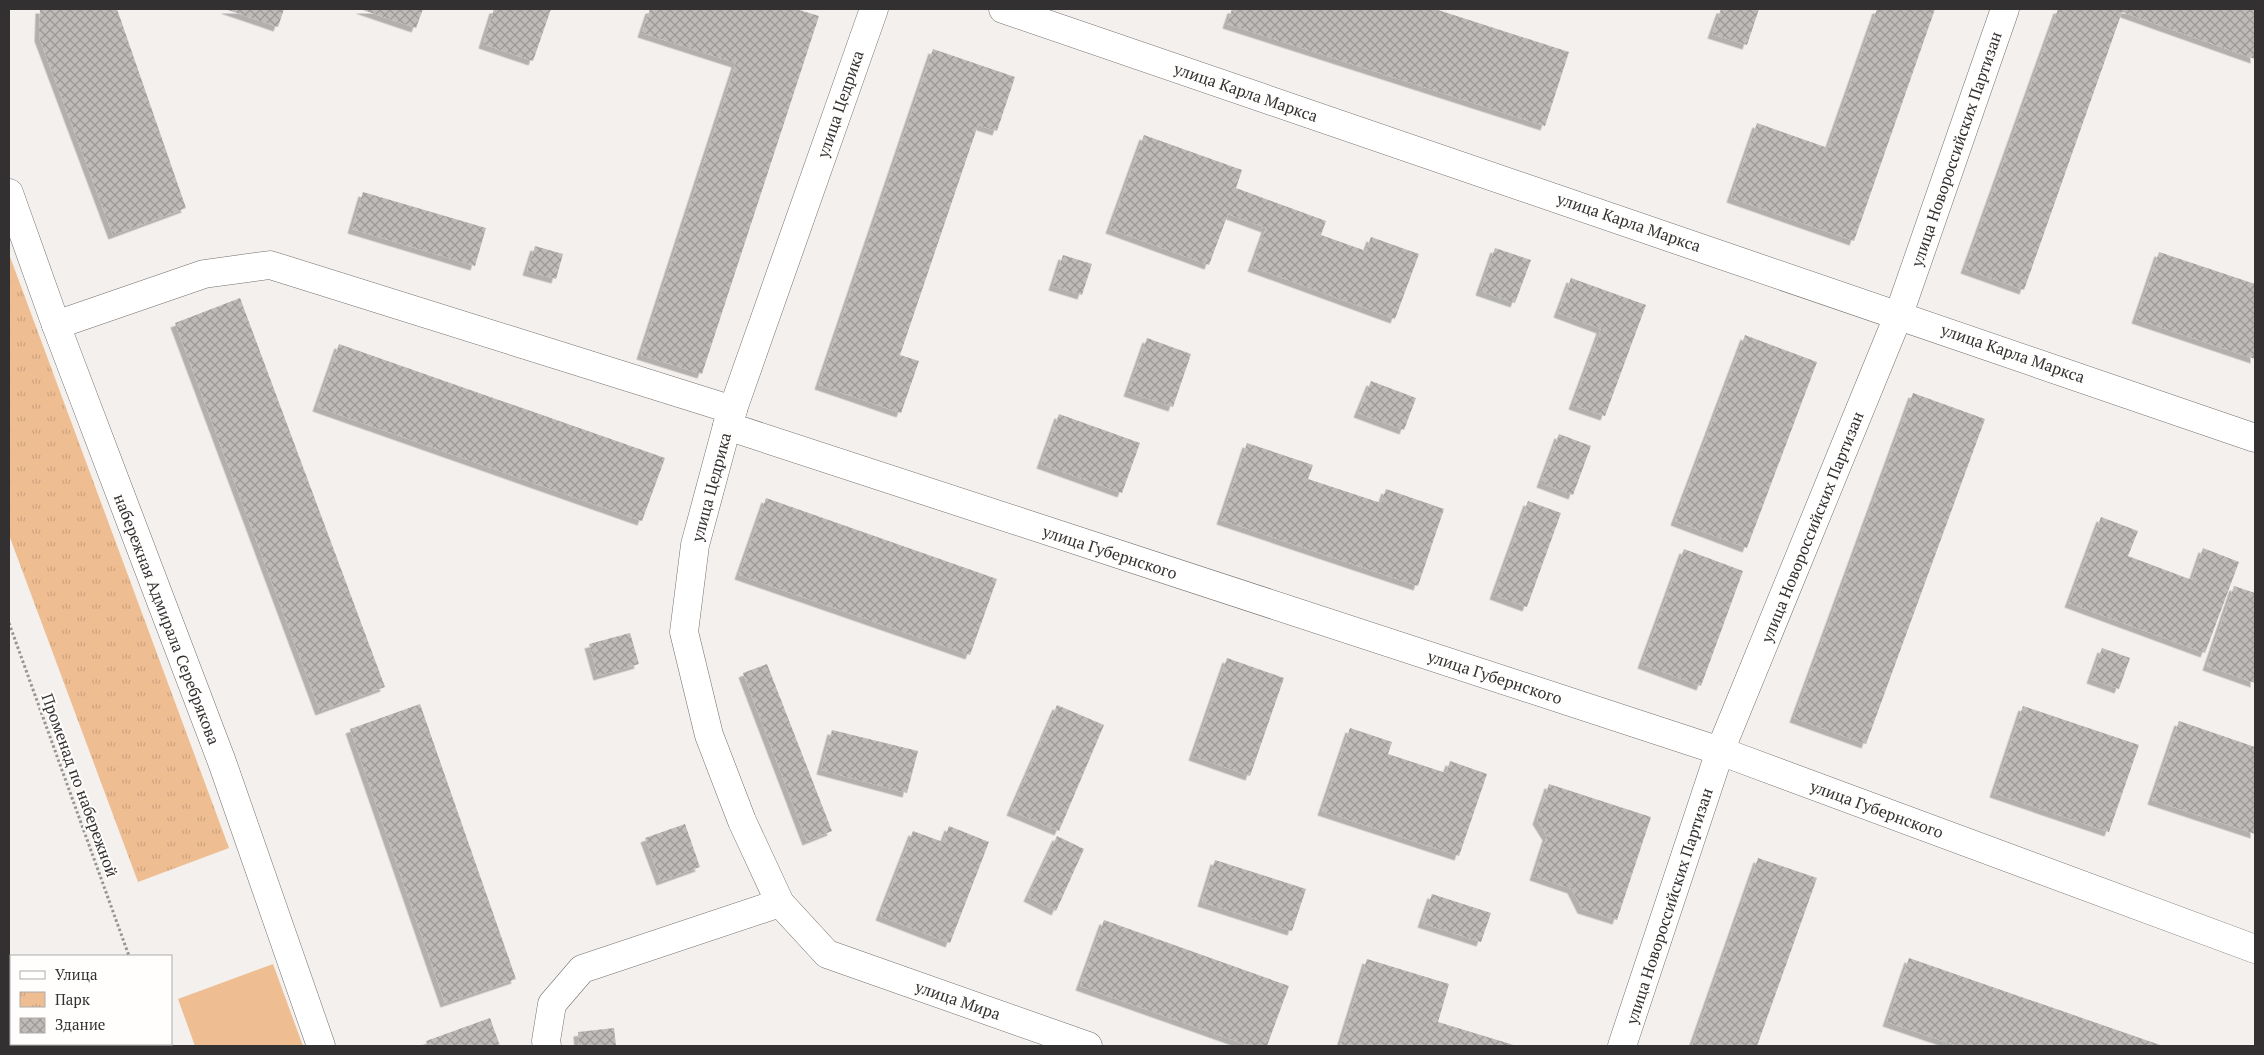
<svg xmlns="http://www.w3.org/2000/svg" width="2264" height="1055" font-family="'PT Serif',serif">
	<defs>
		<pattern id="park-tufts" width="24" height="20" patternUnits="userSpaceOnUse" patternTransform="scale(1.25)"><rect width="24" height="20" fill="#efbd92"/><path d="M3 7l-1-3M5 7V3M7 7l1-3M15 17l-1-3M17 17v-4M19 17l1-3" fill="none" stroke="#cda37e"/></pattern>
		<pattern id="building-cross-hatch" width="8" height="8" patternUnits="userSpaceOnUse" patternTransform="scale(1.25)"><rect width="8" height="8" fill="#bebbb8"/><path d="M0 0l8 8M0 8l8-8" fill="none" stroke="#9b9896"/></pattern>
		<filter id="shadow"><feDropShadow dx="-4.5" dy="4.5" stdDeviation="0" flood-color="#0004"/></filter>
	</defs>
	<rect width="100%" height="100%" fill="#f3f0ed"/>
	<!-- grass -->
	<polygon fill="#efbd92" points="273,964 303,1046 195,1046 178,999"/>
	<!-- park -->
	<polygon fill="url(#park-tufts)" points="9,254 229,848 138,882 9,535"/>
	<!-- building -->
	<g fill="url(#building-cross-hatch)" filter="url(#shadow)">
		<polygon points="40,9 117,9 186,208 113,235 39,37"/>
		<polygon points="225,9 284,9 278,27"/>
		<polygon points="360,9 423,9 416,28"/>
		<polygon points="494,9 551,9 533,61 483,44"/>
		<polygon points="650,9 796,9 819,16 702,374 641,355 736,63 642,33"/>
		<polygon points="1232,9 1435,9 1569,52 1545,126 1227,24"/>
		<polygon points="1721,9 1759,9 1747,45 1712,34"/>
		<polygon points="1877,9 1935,9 1854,241 1731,198 1757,123 1828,148"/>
		<polygon points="2058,9 2255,9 2255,59 2122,12 2024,290 1965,269"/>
		<polygon points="933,49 1015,77 997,131 978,125 900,355 919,361 901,413 819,385"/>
		<polygon points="1144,135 1242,170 1236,188 1326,221 1321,235 1366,251 1371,237 1419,254 1395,319 1252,267 1266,228 1228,214 1209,265 1110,229"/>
		<polygon points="363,192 486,228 475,266 352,229"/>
		<polygon points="535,246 563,254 556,279 527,271"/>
		<polygon points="1495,248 1531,260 1515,303 1480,291"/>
		<polygon points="2159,252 2255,284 2255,359 2136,319"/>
		<polygon points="1063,255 1092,264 1082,295 1053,286"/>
		<polygon points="1571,278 1646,305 1605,416 1573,405 1601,329 1558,313"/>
		<polygon points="240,298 385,687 320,711 175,323"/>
		<polygon points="1745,335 1817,362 1747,548 1675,521"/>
		<polygon points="1147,338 1191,354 1173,407 1128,392"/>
		<polygon points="339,344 665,458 642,521 317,407"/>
		<polygon points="1371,381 1416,398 1404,430 1358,413"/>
		<polygon points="1913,393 1985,419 1866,744 1794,718"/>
		<polygon points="1059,414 1140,443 1122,493 1041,464"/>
		<polygon points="1559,434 1591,446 1573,495 1541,483"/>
		<polygon points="1247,443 1313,465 1308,479 1381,503 1386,489 1444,509 1418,586 1221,520"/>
		<polygon points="766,498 997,579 970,655 739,575"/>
		<polygon points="1528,501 1561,513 1527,607 1494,595"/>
		<polygon points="2101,517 2138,531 2128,556 2192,580 2203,548 2239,562 2205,653 2069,603"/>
		<polygon points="1684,549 1743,571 1701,686 1642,664"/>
		<polygon points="2234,586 2255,593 2255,683 2207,666"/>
		<polygon points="630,633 639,664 598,676 589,644"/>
		<polygon points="2102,648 2130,658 2119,689 2091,679"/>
		<polygon points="1227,658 1284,678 1250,776 1193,756"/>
		<polygon points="767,664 832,831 807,841 743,673"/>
		<polygon points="420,704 516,979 445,1003 350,729"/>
		<polygon points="1057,705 1104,725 1059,831 1011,811"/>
		<polygon points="2023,706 2139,745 2109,832 1994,793"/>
		<polygon points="2179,721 2255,747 2255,834 2152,800"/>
		<polygon points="1350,728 1392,742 1388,754 1446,773 1450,761 1487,774 1459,856 1322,811"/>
		<polygon points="832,730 918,751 907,793 821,770"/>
		<polygon points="1549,784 1651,817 1617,920 1582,909 1572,889 1534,876 1547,836 1537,820"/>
		<polygon points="685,824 700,867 661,881 645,838"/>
		<polygon points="949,826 989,842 950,943 880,916 913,831 943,842"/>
		<polygon points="1057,836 1084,849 1056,911 1028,897"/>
		<polygon points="1758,858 1817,878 1757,1046 1692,1046"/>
		<polygon points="1215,860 1306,889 1292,931 1202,902"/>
		<polygon points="1432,894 1491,913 1481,942 1422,923"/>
		<polygon points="1104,920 1289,986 1267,1046 1250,1046 1080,986"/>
		<polygon points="1909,958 2163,1046 1958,1046 1887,1022"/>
		<polygon points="1367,959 1449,984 1438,1022 1517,1046 1340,1046"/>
		<polygon points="490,1018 500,1046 428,1046 426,1041"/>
		<polygon points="614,1028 616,1046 579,1046 578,1032"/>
	</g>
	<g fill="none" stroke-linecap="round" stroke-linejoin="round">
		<defs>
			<g id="minor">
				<polyline points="874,9 727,426 695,545 684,632 709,735 742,821 780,903 827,954 1088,1046"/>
				<polyline points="1003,9 2255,438"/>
				<polyline points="9,193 56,325 222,762 321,1046"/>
				<polyline points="56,325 204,274 270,265 733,410"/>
				<polyline points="727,426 1720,751 2255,949"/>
				<polyline points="547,1046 546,1041 552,1004 582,969 780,903"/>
				<polyline points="1622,1046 1720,751 1899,314 2005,9"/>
			</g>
		</defs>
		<!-- minor casing -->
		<use href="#minor" stroke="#73706e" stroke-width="29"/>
		<!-- path -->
		<g stroke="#979493" stroke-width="3" stroke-dasharray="2.5 2.5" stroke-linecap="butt">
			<polyline points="9,623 129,956"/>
			<polyline points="160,1044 161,1046"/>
		</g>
		<!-- minor -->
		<use href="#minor" stroke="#fff" stroke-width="28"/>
	</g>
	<g text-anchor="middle" stroke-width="4" stroke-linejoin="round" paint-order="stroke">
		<!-- street labels -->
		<g font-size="16" fill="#323030" stroke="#fffefd">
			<text transform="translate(1246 92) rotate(19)" y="6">улица Карла Маркса</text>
			<text transform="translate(840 104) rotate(-71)" y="6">улица Цедрика</text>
			<text transform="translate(1956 149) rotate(-71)" y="6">улица Новороссийских Партизан</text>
			<text transform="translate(1629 222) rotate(19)" y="6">улица Карла Маркса</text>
			<text transform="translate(2013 353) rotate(19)" y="6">улица Карла Маркса</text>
			<text transform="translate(711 487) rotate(-75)" y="6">улица Цедрика</text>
			<text transform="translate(1812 527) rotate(-68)" y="6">улица Новороссийских Партизан</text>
			<text transform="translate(1110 552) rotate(18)" y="6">улица Губернского</text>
			<text transform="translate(167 619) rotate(69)" y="6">набережная Адмирала Серебрякова</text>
			<text transform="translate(1495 677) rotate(18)" y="6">улица Губернского</text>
			<text transform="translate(80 785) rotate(70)" y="6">Променад по набережной</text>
			<text transform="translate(1877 809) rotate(20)" y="6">улица Губернского</text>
			<text transform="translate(1669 906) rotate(-72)" y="6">улица Новороссийских Партизан</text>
			<text transform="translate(958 1000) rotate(19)" y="6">улица Мира</text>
		</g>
	</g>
	<!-- border -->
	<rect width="2264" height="1055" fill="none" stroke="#323030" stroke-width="20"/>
	<!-- legend -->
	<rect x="10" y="955" width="162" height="90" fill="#fffefd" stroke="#adacab"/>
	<rect x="20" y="971" width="25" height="8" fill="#ffffff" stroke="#adacab"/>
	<text x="55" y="980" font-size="15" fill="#323030">Улица</text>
	<rect x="20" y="992" width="25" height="15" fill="url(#park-tufts)" stroke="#adacab"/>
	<text x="55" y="1005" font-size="15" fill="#323030">Парк</text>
	<rect x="20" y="1018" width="25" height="15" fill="url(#building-cross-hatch)" stroke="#adacab"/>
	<text x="55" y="1030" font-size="15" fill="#323030">Здание</text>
</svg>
